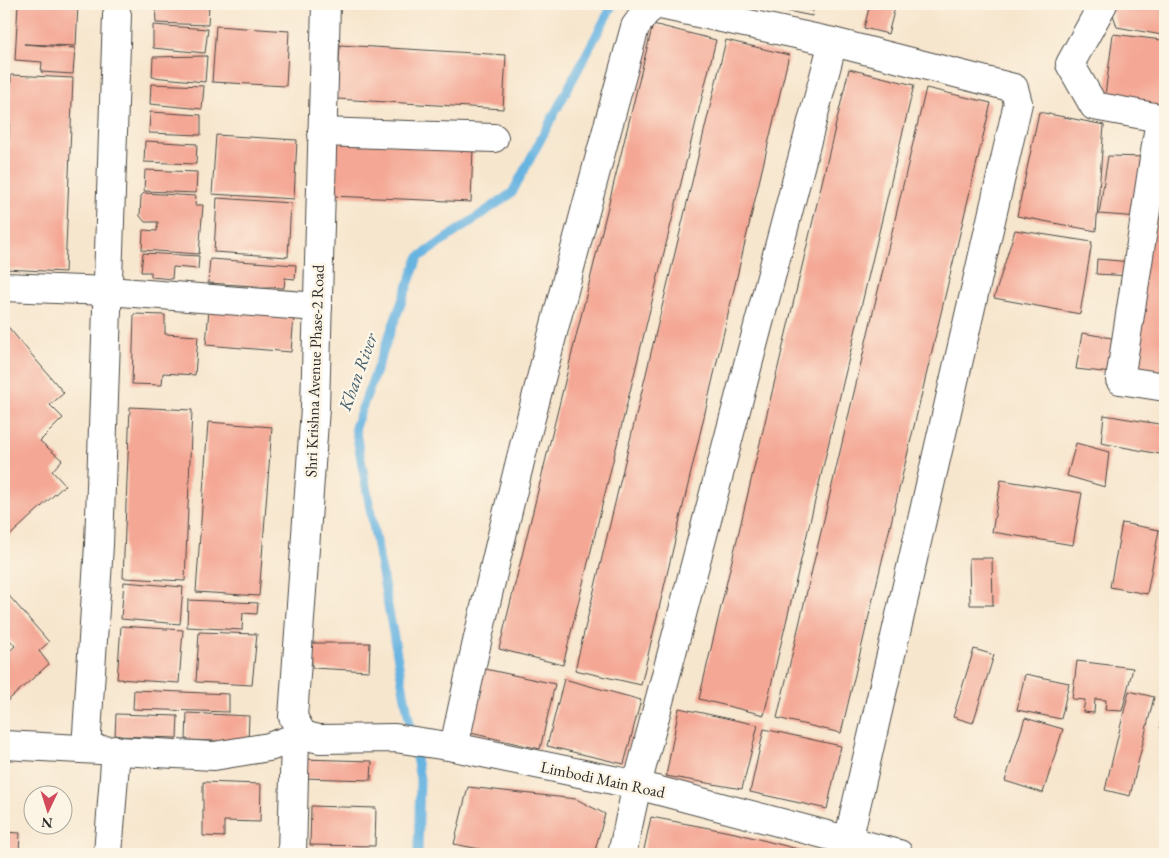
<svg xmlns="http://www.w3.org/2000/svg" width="1169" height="858" font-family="'EB Garamond',serif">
	<rect width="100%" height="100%" fill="#fcf5e5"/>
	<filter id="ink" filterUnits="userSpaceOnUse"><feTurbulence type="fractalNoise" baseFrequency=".02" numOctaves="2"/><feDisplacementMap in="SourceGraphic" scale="10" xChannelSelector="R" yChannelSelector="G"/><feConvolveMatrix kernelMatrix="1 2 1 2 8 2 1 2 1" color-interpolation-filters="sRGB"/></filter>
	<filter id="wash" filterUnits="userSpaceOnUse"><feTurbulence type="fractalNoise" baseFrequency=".0096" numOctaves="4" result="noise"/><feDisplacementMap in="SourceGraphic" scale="20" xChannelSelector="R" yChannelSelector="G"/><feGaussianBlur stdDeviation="1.12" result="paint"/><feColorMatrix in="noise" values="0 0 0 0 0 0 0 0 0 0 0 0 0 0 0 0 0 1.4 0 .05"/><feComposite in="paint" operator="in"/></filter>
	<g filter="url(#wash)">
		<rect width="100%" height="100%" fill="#f7e6ce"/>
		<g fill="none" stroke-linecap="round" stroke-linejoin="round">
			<!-- stream -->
			<polyline stroke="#67b4e1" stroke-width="9" points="418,854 420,779 355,427 418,258 512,193 613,4"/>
		</g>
		<g id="blocks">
			<!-- building -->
			<g fill="#f4a794">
				<polygon points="18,4 78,4 76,46 24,44 75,48 73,74 41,72 42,62 15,60"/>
				<polygon points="155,4 209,4 208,25 156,23"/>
				<polygon points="753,4 814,4 812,16"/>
				<polygon points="870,4 896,4 888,34 864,28"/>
				<polygon points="1113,4 1165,4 1162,35 1117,27 1111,8"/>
				<polygon points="653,24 716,40 563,665 499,649"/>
				<polygon points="1164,24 1165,113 1104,103 1113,34 1162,40"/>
				<polygon points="153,25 208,29 205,53 153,48"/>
				<polygon points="216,26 289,31 286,86 212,82"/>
				<polygon points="726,40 789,55 641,685 575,670"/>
				<polygon points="340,45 506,55 503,109 337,99"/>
				<polygon points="207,56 205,82 152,77 153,57"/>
				<polygon points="849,69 914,85 764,715 699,699"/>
				<polygon points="11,75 73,78 65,272 4,269"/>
				<polygon points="151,84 204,86 202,109 150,104"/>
				<polygon points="926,88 991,103 841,733 777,718"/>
				<polygon points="150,112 201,115 201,135 149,133"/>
				<polygon points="1039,112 1104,125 1096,231 1017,216"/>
				<polygon points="216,135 297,140 294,199 212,194"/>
				<polygon points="145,141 197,144 196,164 144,162"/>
				<polygon points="334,141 473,148 471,202 331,196"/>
				<polygon points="1108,156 1149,157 1139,217 1099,214"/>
				<polygon points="145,170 197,172 196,193 144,191"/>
				<polygon points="144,193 196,196 195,205 203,205 199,254 142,250 143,230 157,231 158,222 145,222 140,216 141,196"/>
				<polygon points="217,198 291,203 288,257 214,252"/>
				<polygon points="1150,217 1165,219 1165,380 1126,373"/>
				<polygon points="1015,230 1092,242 1080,314 994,298"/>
				<polygon points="143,253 199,256 198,269 173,267 172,279 151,277 151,272 141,272"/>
				<polygon points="210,259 296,265 295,279 285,278 284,288 208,283"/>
				<polygon points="1097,259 1132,262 1131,276 1096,274"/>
				<polygon points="209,309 294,316 291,352 206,345"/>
				<polygon points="134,314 165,315 165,334 198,336 195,375 163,373 162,385 132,384"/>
				<polygon points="4,322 64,393 50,405 63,418 40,441 62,460 52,471 65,485 4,541"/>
				<polygon points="1082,333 1118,339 1112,373 1076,369"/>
				<polygon points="130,407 192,410 185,581 123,578"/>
				<polygon points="1104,415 1165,425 1165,455 1101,443"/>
				<polygon points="208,422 272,427 259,596 196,592"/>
				<polygon points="1076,443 1109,452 1105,487 1067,476"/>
				<polygon points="1001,480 1082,493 1073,545 992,532"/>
				<polygon points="1122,523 1159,530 1147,594 1110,587"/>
				<polygon points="969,558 992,558 993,605 970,605"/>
				<polygon points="1164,581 1165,581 1165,607 1161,607"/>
				<polygon points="124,582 183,587 180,624 121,619"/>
				<polygon points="4,590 49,642 39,651 49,664 4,704 4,656 15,646 4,633"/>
				<polygon points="188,600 258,603 257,614 243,613 242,630 187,627"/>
				<polygon points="121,626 183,630 179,683 117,679"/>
				<polygon points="199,632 257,634 252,685 196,682"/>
				<polygon points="311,643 370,643 369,671 312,668"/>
				<polygon points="974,649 994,655 973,723 953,717"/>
				<polygon points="1077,661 1133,668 1122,711 1105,710 1106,700 1095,699 1094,713 1083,712 1085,700 1072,699"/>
				<polygon points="476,667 555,684 540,749 462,731"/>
				<polygon points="1025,674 1069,683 1061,719 1017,710"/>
				<polygon points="564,679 641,700 624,764 547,746"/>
				<polygon points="134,690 229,694 229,712 133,709"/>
				<polygon points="1129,691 1154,697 1130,796 1105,790"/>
				<polygon points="679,708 758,725 742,789 666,776"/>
				<polygon points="187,713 249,716 248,742 186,740"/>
				<polygon points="116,714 178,716 177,738 115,736"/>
				<polygon points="1165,715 1165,730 1160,728"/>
				<polygon points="1025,718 1063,729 1043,793 1005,781"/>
				<polygon points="764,729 841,746 827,809 750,792"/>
				<polygon points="302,759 372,761 371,780 302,778"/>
				<polygon points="203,782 261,784 260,822 224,821 224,837 203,836"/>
				<polygon points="468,787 576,799 605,814 594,854 505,854 454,844"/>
				<polygon points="311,806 376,808 375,846 310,845"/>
				<polygon points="651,817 735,833 817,854 643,854"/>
				<polygon points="4,832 20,833 19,854 4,854"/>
			</g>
		</g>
	</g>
	<g filter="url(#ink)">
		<use href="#blocks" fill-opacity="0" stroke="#4a4743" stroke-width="1"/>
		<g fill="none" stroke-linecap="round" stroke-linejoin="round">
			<defs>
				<g id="street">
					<polyline points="1103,4 1070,64 1094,106 1165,119"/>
					<polyline points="1160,119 1120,380 1165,387"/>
					<polyline points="322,132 494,138"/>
					<polyline points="4,287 108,291 318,307"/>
					<polyline points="303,735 293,717 315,408 326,4"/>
					<polyline points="303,735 319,739 395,738 454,747 637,785 899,854"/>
					<polyline points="4,745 214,756 269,747 303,735"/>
					<path d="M454,747C505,505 570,265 635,27L645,13L656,4L833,42L1014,88L1018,103L845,854"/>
					<polyline points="86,749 99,545 117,15"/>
					<polyline points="108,854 116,750"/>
					<polyline points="292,854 295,738"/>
					<polyline points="622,854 637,785 833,42"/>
				</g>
			</defs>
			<!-- street casing -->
			<use href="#street" stroke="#4a4743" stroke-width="30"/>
			<!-- street -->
			<use href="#street" stroke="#fff" stroke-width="28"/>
		</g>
	</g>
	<g text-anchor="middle" stroke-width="5" stroke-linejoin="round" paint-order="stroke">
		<!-- street labels -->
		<g font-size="16" fill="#2b2b2b" stroke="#fcf5e5">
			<text transform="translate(314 371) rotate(-88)" y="6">Shri Krishna Avenue Phase-2 Road</text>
			<text transform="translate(603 779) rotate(12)" y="6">Limbodi Main Road</text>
		</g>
		<!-- water labels -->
		<g font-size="18" font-style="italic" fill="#405b6b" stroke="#fcf5e5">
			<text transform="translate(358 372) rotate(-70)" y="6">Khan River</text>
		</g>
	</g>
	<!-- margin -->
	<rect width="1169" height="858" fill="none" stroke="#fcf5e5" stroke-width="20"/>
	<!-- north arrow -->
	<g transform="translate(48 810) rotate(184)"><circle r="24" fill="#fcf5e5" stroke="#a8a49b"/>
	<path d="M0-4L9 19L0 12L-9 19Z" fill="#d1495b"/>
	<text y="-8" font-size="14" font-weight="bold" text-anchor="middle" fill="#2b2b2b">N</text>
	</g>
</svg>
